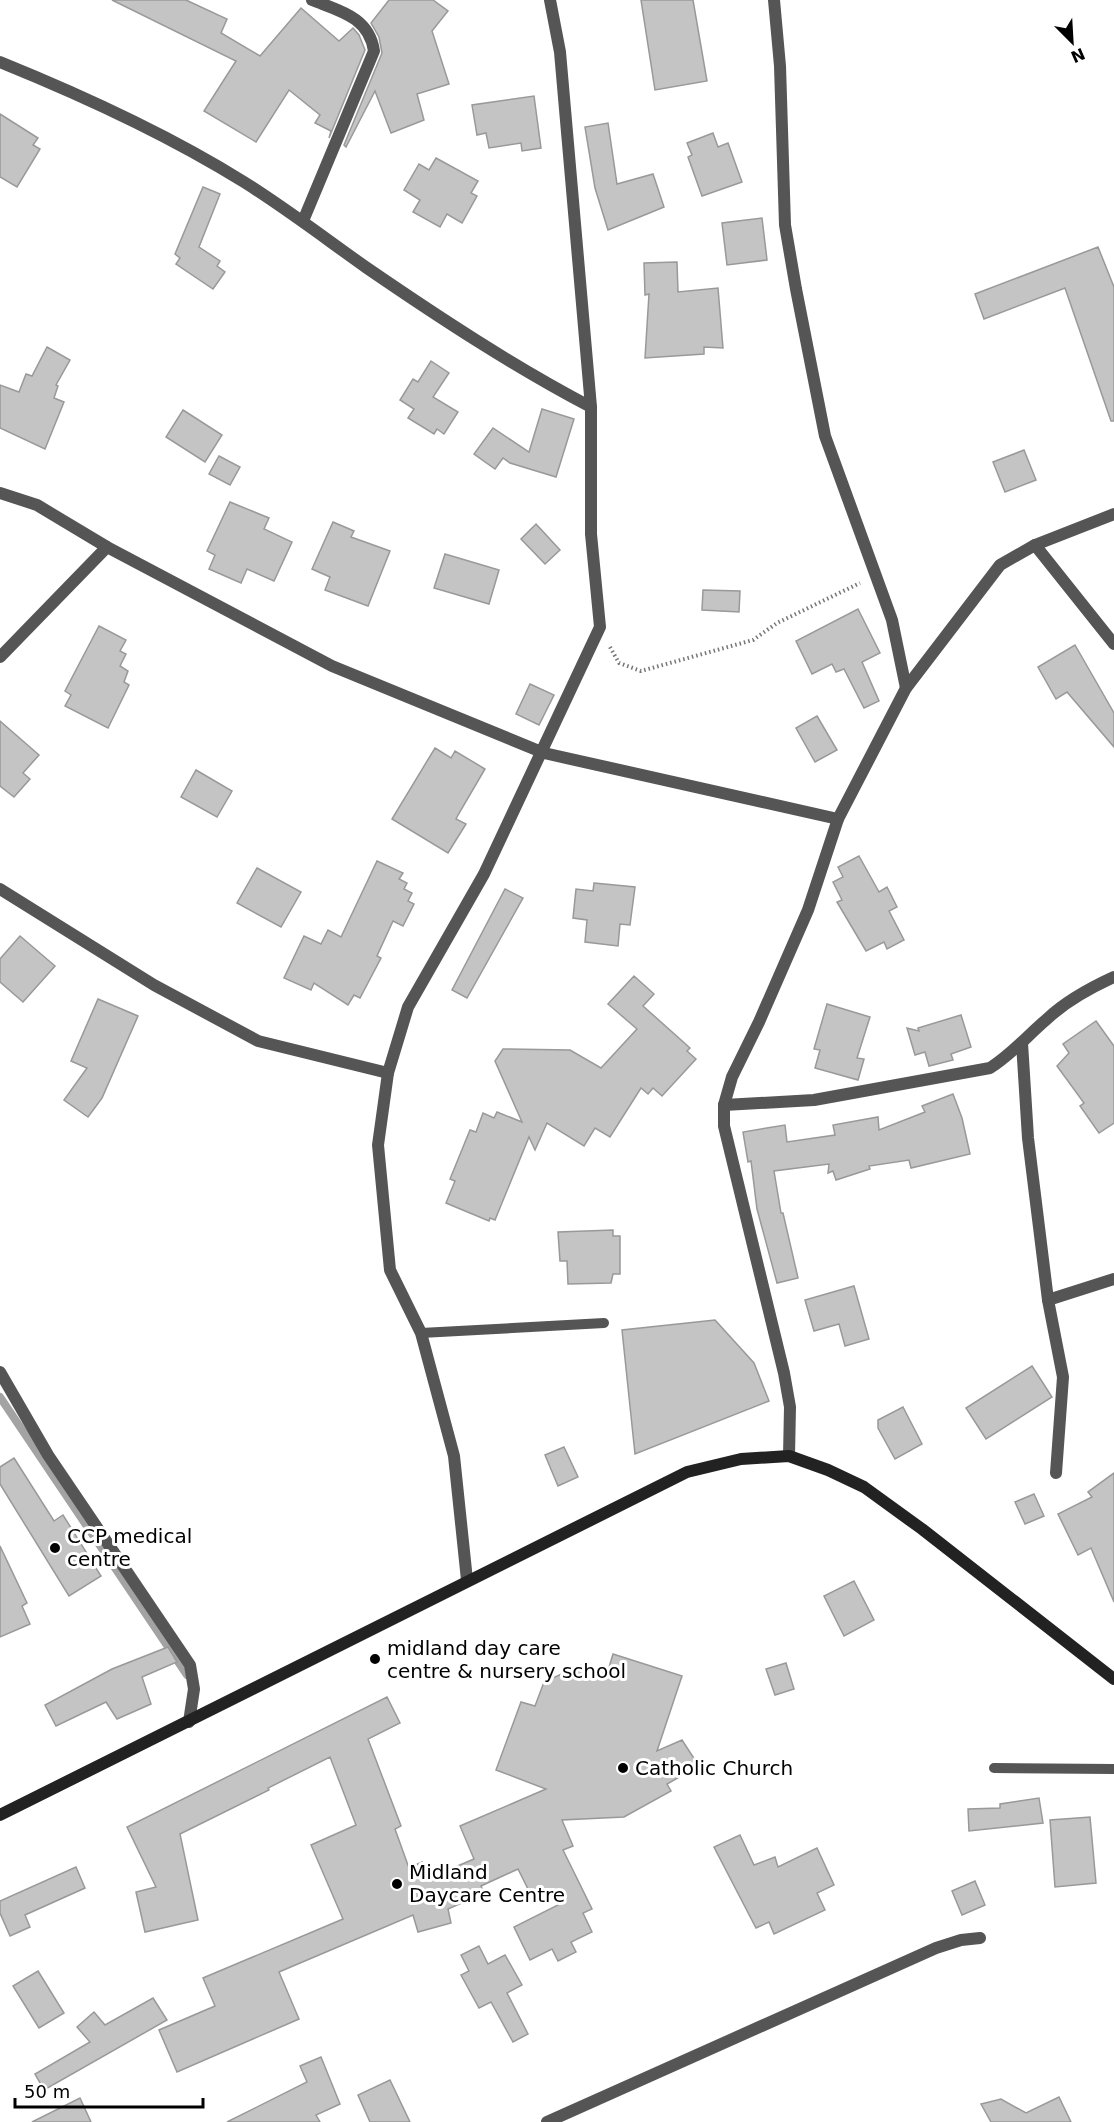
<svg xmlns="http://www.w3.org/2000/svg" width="1114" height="2122" font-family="'DejaVu Sans',sans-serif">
	<rect width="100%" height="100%" fill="#fff"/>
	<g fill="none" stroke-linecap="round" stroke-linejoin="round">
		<!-- stream -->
		<polyline stroke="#a3a3a3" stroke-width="8" points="0,1397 187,1675"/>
	</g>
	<!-- building -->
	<g fill="#c4c4c4" stroke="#999" stroke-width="1.5">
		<polygon points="112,0 186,0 227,19 221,33 260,56 301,8 339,41 353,28 359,35 365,50 329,138 331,131 315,123 320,115 289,90 256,142 204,111 236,61"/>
		<polygon points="389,0 433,0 448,11 432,31 449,84 417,94 424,120 391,133 375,91 346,147 344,145 382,53 379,37 371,23"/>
		<polygon points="641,0 693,0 707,81 655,90"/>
		<polygon points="534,96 541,148 522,151 521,143 489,148 486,133 477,135 472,105"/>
		<polygon points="0,114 38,138 33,145 40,149 17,187 0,177"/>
		<polygon points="608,123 617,184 653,174 664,207 608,230 595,188 585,127"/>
		<polygon points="713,133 718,147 728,143 742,182 702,196 688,157 692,155 687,143"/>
		<polygon points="436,158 478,181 471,193 477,196 462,223 447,214 440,227 413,212 420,200 404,190 419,164 429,170"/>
		<polygon points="203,187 220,194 199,247 220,261 217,266 225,272 213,289 176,264 180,258 175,254"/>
		<polygon points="762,218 767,260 727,265 722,223"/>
		<polygon points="1098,247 1114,287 1114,421 1111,421 1065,288 984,319 975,294"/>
		<polygon points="677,262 678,292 718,288 723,348 704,347 704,354 645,358 649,294 645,295 644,263"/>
		<polygon points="47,347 70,360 56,385 58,386 54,398 64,402 45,449 0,428 0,385 19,392 26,374 32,376"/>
		<polygon points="431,361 449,373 433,397 458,412 444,434 437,429 434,434 408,418 414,409 400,400 413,379 418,382"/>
		<polygon points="542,409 574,419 556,477 510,463 503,458 495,469 474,454 493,428 529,452"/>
		<polygon points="183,410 222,435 205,462 166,437"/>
		<polygon points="1024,450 1036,480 1005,492 993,462"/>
		<polygon points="219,456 240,467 230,485 209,474"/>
		<polygon points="230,502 269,518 264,529 292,542 274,581 247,569 241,583 209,569 215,555 207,551"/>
		<polygon points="333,522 354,531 351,537 390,551 368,606 325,590 330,577 312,569"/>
		<polygon points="536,524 560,550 545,564 521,539"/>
		<polygon points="445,554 499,570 489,604 434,588"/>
		<polygon points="703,590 740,591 739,612 702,610"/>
		<polygon points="858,609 880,653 862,662 879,701 864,708 844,669 836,672 832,664 812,674 796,641"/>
		<polygon points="99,626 126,640 120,651 126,654 120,666 128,671 124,682 129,685 108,728 65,706 71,695 65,691"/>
		<polygon points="1075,645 1114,713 1114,747 1067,692 1056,699 1038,667"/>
		<polygon points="530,684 554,695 539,725 516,714"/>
		<polygon points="817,716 837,750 815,762 796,728"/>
		<polygon points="0,721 39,755 23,773 30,779 14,797 0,786"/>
		<polygon points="435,748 451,758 455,751 485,769 458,815 456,819 466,824 448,853 392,819"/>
		<polygon points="196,770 232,791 217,817 181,797"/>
		<polygon points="859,856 879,892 887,887 897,907 889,911 904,940 887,949 884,942 866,951 837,902 842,900 833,882 843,877 838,867"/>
		<polygon points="377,861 403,873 399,879 407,883 404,889 412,893 408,901 414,904 403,926 393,921 377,956 381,958 360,998 354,995 348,1005 314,983 311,990 284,978 304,936 321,944 328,930 341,937"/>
		<polygon points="257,868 301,892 281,927 237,903"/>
		<polygon points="594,883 635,887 630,925 620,924 618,946 585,942 587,920 573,918 576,889 593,891"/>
		<polygon points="505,889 523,898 467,998 452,990"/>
		<polygon points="20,936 55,966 23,1002 0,982 0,959"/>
		<polygon points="634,976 654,994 643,1006 690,1048 687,1051 696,1059 662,1096 653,1088 648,1094 641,1088 610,1137 595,1128 584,1146 547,1123 535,1150 529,1137 495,1220 490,1218 489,1221 446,1203 455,1181 450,1179 470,1130 476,1132 483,1113 494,1118 497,1112 522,1122 495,1061 503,1049 570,1050 601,1068 637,1029 608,1004"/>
		<polygon points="98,999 138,1016 102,1098 88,1117 64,1100 87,1068 71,1061"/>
		<polygon points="827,1004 870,1017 857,1058 864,1059 858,1080 815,1068 820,1050 814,1049"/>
		<polygon points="961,1015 971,1047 951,1054 953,1060 929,1066 925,1052 915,1055 907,1028 919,1031 918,1028"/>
		<polygon points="1096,1021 1114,1046 1114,1123 1099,1133 1080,1106 1084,1103 1057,1066 1069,1053 1063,1044"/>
		<polygon points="953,1094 962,1118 970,1154 911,1168 909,1160 869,1166 870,1169 836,1180 833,1171 828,1173 829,1164 774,1171 781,1213 783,1213 798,1278 777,1283 757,1209 751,1161 748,1162 743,1132 785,1125 787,1142 835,1135 833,1125 878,1117 879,1130 925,1112 922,1106"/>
		<polygon points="613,1230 613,1236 620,1236 620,1274 613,1274 611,1283 568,1284 567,1261 560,1261 558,1232"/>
		<polygon points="854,1286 869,1339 845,1346 839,1324 814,1331 805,1300"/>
		<polygon points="715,1320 754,1363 769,1401 635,1454 622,1330"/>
		<polygon points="1032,1366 1052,1397 986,1439 966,1408"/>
		<polygon points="903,1407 922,1444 895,1459 878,1428 878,1420"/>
		<polygon points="564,1447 578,1477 558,1486 545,1455"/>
		<polygon points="14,1458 54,1521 63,1515 101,1576 69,1596 0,1484 0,1467"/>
		<polygon points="1114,1473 1114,1602 1091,1548 1078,1555 1058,1514 1092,1497 1088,1492"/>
		<polygon points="1034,1494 1044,1516 1025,1524 1015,1502"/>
		<polygon points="0,1546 27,1603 22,1606 30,1624 0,1637"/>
		<polygon points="854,1581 874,1620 844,1636 824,1596"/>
		<polygon points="168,1647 177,1662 142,1677 151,1704 117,1719 106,1702 56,1726 45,1705 112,1669"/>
		<polygon points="613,1654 682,1676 657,1751 682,1740 699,1766 667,1784 671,1791 624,1817 562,1820 573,1846 563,1850 592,1909 583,1913 592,1932 571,1942 576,1952 558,1961 552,1949 530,1960 514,1927 564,1902 560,1892 533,1899 518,1869 481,1886 484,1893 448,1909 451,1923 418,1932 413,1915 279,1972 299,2019 177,2072 159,2030 215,2006 203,1978 343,1919 311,1845 356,1825 330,1757 268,1788 269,1790 180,1834 198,1920 145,1932 136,1892 156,1887 127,1827 387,1697 400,1723 368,1739 401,1826 395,1829 409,1868 422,1862 429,1878 474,1859 460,1826 546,1789 496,1770 521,1702 535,1706 544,1682 581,1665 607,1674"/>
		<polygon points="786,1663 794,1689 775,1695 766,1669"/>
		<polygon points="1039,1798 1043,1823 969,1831 968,1809 1000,1808 1000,1804"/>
		<polygon points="1090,1817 1096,1883 1055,1887 1050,1820"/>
		<polygon points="740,1835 754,1865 775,1857 778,1867 817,1848 834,1885 817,1893 825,1910 774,1934 769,1922 756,1928 714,1847"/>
		<polygon points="76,1867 85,1888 25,1915 30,1927 10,1936 0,1913 0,1901"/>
		<polygon points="975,1881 985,1905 962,1915 952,1891"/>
		<polygon points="479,1946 488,1964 505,1955 522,1985 507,1993 528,2034 513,2042 491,2002 479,2008 461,1975 469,1971 461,1955"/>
		<polygon points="38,1971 64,2013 39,2028 13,1986"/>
		<polygon points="153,1998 167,2020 44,2090 35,2074 90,2042 77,2027 94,2012 105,2025"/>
		<polygon points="321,2057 340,2104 316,2115 320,2122 227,2122 307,2082 300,2066"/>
		<polygon points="390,2080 410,2122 370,2122 358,2095"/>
		<polygon points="1059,2097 1071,2122 991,2122 981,2104 1001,2099 1026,2113"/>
		<polygon points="80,2098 91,2122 32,2122"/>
	</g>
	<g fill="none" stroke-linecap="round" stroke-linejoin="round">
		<!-- path -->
		<polyline stroke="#777" stroke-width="4" stroke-dasharray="1.5 3" stroke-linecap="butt" points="610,647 619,663 641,671 753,640 777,623 860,583"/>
		<!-- lane -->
		<g stroke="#555" stroke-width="10">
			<polyline points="421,1333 604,1323"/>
			<polyline points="994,1768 1114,1769"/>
		</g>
		<!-- street -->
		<g stroke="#555" stroke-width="12">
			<polyline points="774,0 780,66 785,225 796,289 825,436 892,620 906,688"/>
			<path d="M0,62C84,96 167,134 244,182C287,209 326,239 367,268C440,318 513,366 591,407"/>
			<path d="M303,221L374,51C369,17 340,11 312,0"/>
			<polyline points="0,493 37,505 107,547 332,666 544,753 838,819"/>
			<polyline points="1035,545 1114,644"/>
			<polyline points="0,657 107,547"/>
			<polyline points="0,889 154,985 258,1041 388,1073"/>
			<polyline points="1022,1043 1028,1138 1048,1300 1063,1377 1056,1473"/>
			<path d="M724,1105L814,1100L990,1068C1012,1054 1027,1036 1047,1019C1066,1001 1090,988 1114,977"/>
			<polyline points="1048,1300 1114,1279"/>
			<polyline points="0,1372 48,1455 190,1665 194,1689 189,1722"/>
			<polyline points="789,1456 790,1407 784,1373 724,1126 724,1105 732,1077 759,1022 808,910 838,819 906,688 1000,565 1035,545 1114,514"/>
			<polyline points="467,1580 454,1456 421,1333 390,1270 378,1145 388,1073 408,1007 484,874 600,627 591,534 591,407 560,52 550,0"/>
			<polyline points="547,2122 936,1948 961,1940 980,1938"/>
		</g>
		<!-- secondary -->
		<polyline stroke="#222" stroke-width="12" points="0,1815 687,1472 741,1459 789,1456 828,1470 864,1487 922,1529 1114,1679"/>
	</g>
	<!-- markers -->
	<g fill="#000" stroke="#fff" stroke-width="2">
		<circle cx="55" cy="1548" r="6"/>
		<circle cx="375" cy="1659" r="6"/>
		<circle cx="623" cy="1768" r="6"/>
		<circle cx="397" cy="1884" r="6"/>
	</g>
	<g text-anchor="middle" stroke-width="6" stroke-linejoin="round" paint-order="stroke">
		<!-- poi labels -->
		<g font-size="20" fill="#000" stroke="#fff" text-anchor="start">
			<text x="67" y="1543">CCP medical<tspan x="67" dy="23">centre</tspan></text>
			<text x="387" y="1655">midland day care<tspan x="387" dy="23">centre &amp; nursery school</tspan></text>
			<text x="635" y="1775">Catholic Church</text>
			<text x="409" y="1879">Midland<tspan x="409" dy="23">Daycare Centre</tspan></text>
		</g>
	</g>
	<!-- north arrow -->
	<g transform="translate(1072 42) rotate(156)" stroke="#ffffff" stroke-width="4.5" paint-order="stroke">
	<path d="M0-4.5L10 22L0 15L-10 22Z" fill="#000000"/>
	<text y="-9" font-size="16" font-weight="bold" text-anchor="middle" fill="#000000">N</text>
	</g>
	<!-- scale -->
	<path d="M15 2098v9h188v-9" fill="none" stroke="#000000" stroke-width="3"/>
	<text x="24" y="2098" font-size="18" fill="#000000" stroke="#ffffff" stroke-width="4.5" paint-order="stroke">50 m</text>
</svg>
